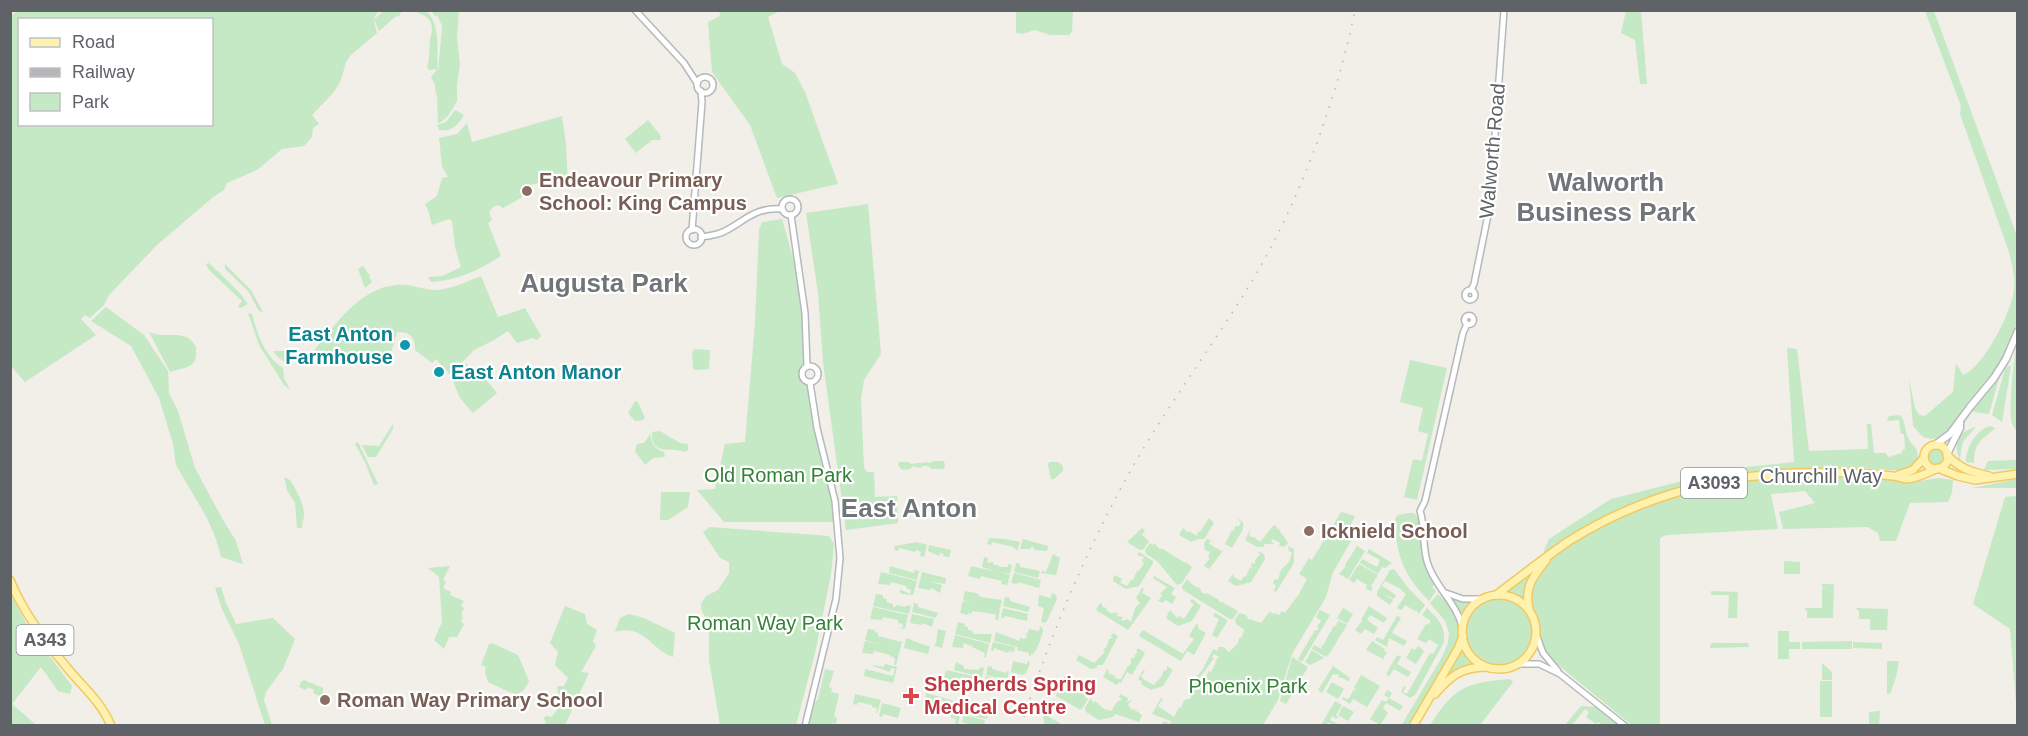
<svg xmlns="http://www.w3.org/2000/svg" width="2028" height="736" font-family="Helvetica,sans-serif">
	<rect width="100%" height="100%" fill="#f1efe8"/>
	<!-- green -->
	<g fill="#c5e8c5" fill-rule="evenodd">
		<path d="M18,11H380C370,18 375,22 377,33L350,56L346,62L341,80L334,92L312,115L319,124L313,128L312,137L304,146L282,149L257,170L227,183L224,190L212,198L157,245L109,295L104,305L90,318L85,315L81,319L96,335L25,382L10,365V16ZM20,20H212V124H20Z"/>
		<polygon points="384,11 402,11 399,16 395,17 379,31 374,19"/>
		<path d="M414,11H427C442,29 436,50 438,72L442,26L437,15L436,17L431,11H459L457,37L460,64L457,85V101L448,116L438,124L437,92L436,96L435,85L431,77L436,71L435,69L429,70L427,67C430,57 429,51 430,40C430,37 432,34 432,31C433,18 424,15 414,11Z"/>
		<polygon points="719,11 780,11 768,17 782,64 795,73 805,92 838,184 777,198 750,125 712,72 708,22 720,16"/>
		<polygon points="1016,11 1073,11 1072,31 1069,35 1050,35 1035,30 1022,34 1016,33"/>
		<polygon points="1626,11 1641,11 1647,84 1640,84 1635,40 1621,33"/>
		<path d="M1925,11H1934L2017,236V322L2002,360L1989,379L1964,407L1950,430L1938,438L1932,439L1923,437L1913,426L1909,379L1915,408L1919,415L1925,416L1953,392L1956,363L1963,375C1984,367 2012,311 2014,289C2015,276 2012,264 2009,252L1965,128L1960,114L1961,106Z"/>
		<path d="M455,110L464,115C457,126 452,132 439,130L437,125L446,122Z"/>
		<path d="M562,116L566,144L568,184L555,187L545,186L547,183L533,184L529,187L521,198L503,208L498,205L493,207L489,212L492,220L488,223L501,256C480,270 455,281 431,282L428,277L442,276L461,267L455,247L452,221L449,219L432,225L428,210L425,204L437,196L442,178L448,177L442,166L439,138L457,134L467,123L472,142Z"/>
		<polygon points="648,120 661,136 660,140 652,140 636,153 625,139"/>
		<polygon points="868,204 881,354 864,380 861,399 864,468 867,472 874,472 875,497 897,496 898,523 846,530 823,362 818,293 806,213"/>
		<path d="M782,219C796,269 814,323 802,375L808,384L835,522H724L697,490L715,489L725,444L745,442L755,323L759,230L762,222Z"/>
		<polygon points="209,263 239,292 247,303 247,305 240,308 238,306 242,301 209,270 206,264"/>
		<polygon points="225,264 251,290 263,312 259,311 248,291 225,269"/>
		<polygon points="363,266 370,276 369,277 372,282 365,288 358,269"/>
		<path d="M481,276L498,317L525,308L541,336L537,340L533,338L517,343L508,331L494,340L474,350L450,375L436,359L432,363L415,350C416,338 410,331 397,332L390,356L317,353L315,349C336,324 360,288 396,285C410,283 423,290 437,290C452,289 468,281 481,276Z"/>
		<polygon points="106,307 144,335 168,371 169,393 178,411 195,468 223,520 236,541 243,564 221,557 216,539 207,518 176,465 173,444 159,398 131,346 91,321"/>
		<path d="M248,313L252,314C257,334 265,357 283,368L284,378L290,389L284,385L259,345Z"/>
		<path d="M149,332C166,340 186,327 196,347C198,370 186,366 170,372Z"/>
		<path d="M2017,343V431C2015,429 2013,427 2012,423C2008,411 2014,355 2017,343Z"/>
		<path d="M1787,348L1797,349L1809,451L1868,449L1867,424H1871L1874,453H1886L1888,457L1902,453V450L1905,449L1904,434H1901L1899,420L1887,421L1889,416L1900,415C1906,421 1904,433 1910,441C1912,445 1916,447 1917,451C1924,475 1891,470 1879,469C1868,468 1856,468 1846,469L1854,477L1913,482L1939,478L1953,480L1952,493L1948,502L1910,503L1896,541H1880L1878,533L1868,527L1783,529L1779,512L1815,503L1805,491L1771,494L1778,529L1666,535L1660,538V725H1633L1629,723L1546,655L1540,643L1531,596C1531,587 1536,581 1539,573C1542,561 1543,550 1549,539L1611,499L1706,475L1747,467L1794,462Z"/>
		<polygon points="695,349 710,350 709,369 695,370 693,368 692,352"/>
		<polygon points="273,351 291,351 296,359 288,364 279,358"/>
		<polygon points="1410,360 1447,368 1417,500 1404,497 1413,459 1422,461 1428,434 1418,431 1423,408 1400,402"/>
		<polygon points="465,363 474,372 478,370 497,393 473,413 460,398 451,376"/>
		<polygon points="2008,366 2011,366 2002,422 1992,415 2005,369"/>
		<polygon points="2000,375 1989,414 1974,412 1972,409 1976,403"/>
		<polygon points="635,401 638,402 645,418 643,420 635,421 628,413"/>
		<polygon points="393,424 393,429 376,457 368,457 362,445 379,446"/>
		<path d="M1990,426L1995,428C1982,440 1974,442 1974,463L1966,462C1966,448 1976,430 1990,426Z"/>
		<path d="M1976,427C1962,443 1962,439 1960,461C1953,443 1957,432 1976,427Z"/>
		<path d="M660,431L680,443L688,444V450L684,452C670,446 651,457 652,432Z"/>
		<path d="M651,433C650,443 655,449 664,452L665,457L653,458L645,465L635,451L637,444L644,443Z"/>
		<polygon points="358,442 378,484 374,485 365,462 355,444"/>
		<circle cx="1936" cy="457" r="8"/>
		<polygon points="2017,460 2017,469 1984,470 1988,461"/>
		<polygon points="935,461 944,461 945,466 943,469 931,469 929,466 923,466 920,468 913,466 910,469 902,470 898,465 899,462 909,462 911,464 927,462 929,463"/>
		<polygon points="1049,462 1058,462 1063,466 1063,471 1054,479 1051,479 1048,465"/>
		<path d="M284,477L290,480C296,490 304,503 304,515C304,518 302,522 302,528H297L295,503L287,490Z"/>
		<polygon points="2017,479 2017,488 1972,488"/>
		<polygon points="661,492 690,492 688,507 668,520 660,520"/>
		<polygon points="2017,496 2018,496 2017,716 2010,629 1973,604 2005,497"/>
		<polygon points="1341,512 1355,516 1347,532 1354,536 1333,572 1326,597 1292,654 1278,700 1263,725 1161,725 1164,721 1170,724 1171,721 1152,714 1161,698 1163,699 1158,706 1174,717 1179,707 1181,708 1184,700 1190,699 1195,688 1197,689 1199,682 1202,683 1209,671 1211,672 1216,662 1215,661 1219,657 1214,654 1212,657 1214,658 1196,683 1193,681 1203,669 1213,649 1217,651 1219,647 1223,647 1229,652 1238,643 1239,638 1242,637 1244,630 1250,634 1236,624 1235,620 1239,613 1246,615 1249,620 1250,619 1261,623 1270,611 1273,614 1275,613 1279,615 1282,611 1285,613 1299,594 1307,579 1299,574 1309,558 1312,560"/>
		<path d="M1409,513H1414L1419,519L1422,555L1435,585L1432,587L1436,591L1429,601C1403,574 1396,556 1395,519L1398,515Z"/>
		<polygon points="1209,518 1214,523 1204,539 1199,539 1191,542 1179,535 1183,528 1187,532 1189,531 1197,536 1198,531 1200,532"/>
		<polygon points="1237,518 1243,522 1243,529 1232,548 1225,544 1232,530 1234,531 1235,526 1239,526 1241,523"/>
		<polygon points="1274,525 1277,527 1276,529 1278,528 1288,543 1284,547 1279,546 1280,543 1273,539 1271,541 1274,544 1265,544 1263,547 1257,547 1245,540 1251,528 1249,534 1251,537 1254,537 1260,542"/>
		<polygon points="710,527 829,536 834,544 831,575 815,653 796,725 720,725 709,660 709,621 702,612 701,604 706,596 718,590 729,573 729,562 720,558 703,532"/>
		<polygon points="1142,528 1145,530 1142,535 1149,541 1144,549 1140,550 1127,542"/>
		<polygon points="989,538 1005,539 1020,542 1017,551 1013,547 992,542 991,545 987,544"/>
		<polygon points="1023,539 1048,546 1047,551 1035,550 1032,546 1030,549 1020,549"/>
		<path d="M1207,539L1216,543L1210,541L1209,543C1213,547 1216,548 1222,551L1226,547L1209,569L1204,566L1210,558L1208,557L1210,552L1205,550L1204,543Z"/>
		<polygon points="917,542 927,545 924,557 920,556 921,552 916,550 915,552 899,548 898,551 894,550 895,546"/>
		<polygon points="1150,543 1153,545 1154,543 1160,549 1163,549 1185,563 1186,562 1192,567 1182,583 1177,585 1157,561 1146,554 1145,550"/>
		<polygon points="929,545 951,550 949,558 945,556 943,557 944,554 940,553 939,556 928,551"/>
		<polygon points="1288,546 1294,549 1294,563 1276,592 1271,589 1274,590 1276,586 1273,583 1275,579 1278,580 1281,570 1289,562 1292,553 1289,551"/>
		<polygon points="1357,546 1365,551 1348,579 1339,574 1346,566 1345,565"/>
		<polygon points="1369,549 1392,563 1385,568 1382,567 1378,574 1360,563 1362,559 1377,567 1380,560 1367,553"/>
		<polygon points="1257,551 1264,554 1265,559 1251,582 1236,586 1228,581 1233,574 1234,577 1241,581 1244,576 1246,577 1250,567 1253,569 1251,565 1252,563 1255,564 1255,560 1260,554"/>
		<polygon points="1139,552 1153,561 1153,563 1139,586 1126,589 1113,581 1114,575 1122,579 1120,583 1127,586 1131,580 1133,580 1137,571 1139,571 1144,563 1142,561 1144,557 1137,555"/>
		<polygon points="1053,554 1060,558 1056,575 1041,573 1042,571 1046,572"/>
		<polygon points="984,557 988,558 987,563 993,562 993,565 997,565 1000,567 1008,567 1008,564 1012,565 1010,574 999,572 1010,575 1007,585 1001,584 1002,581 981,576 980,579 968,576 971,566 998,572 982,567"/>
		<polygon points="1784,561 1800,562 1800,574 1784,574"/>
		<polygon points="1016,563 1020,564 1020,567 1040,571 1038,578 1014,572"/>
		<polygon points="1359,564 1378,575 1371,586 1373,588 1371,591 1366,589 1367,585 1357,579 1354,583 1349,580"/>
		<polygon points="450,566 443,580 446,582 443,588 451,592 450,595 464,601 461,606 464,608 461,614 463,616 461,622 464,624 457,637 449,637 444,649 434,640 442,622 439,577 428,568"/>
		<polygon points="890,566 914,573 915,570 919,571 917,580 889,573"/>
		<polygon points="1394,569 1409,589 1425,605 1419,614 1416,610 1415,611 1405,605 1402,610 1397,608 1406,594 1401,590 1401,589 1385,581 1382,586 1396,595 1394,599 1382,593 1393,600 1390,605 1377,596 1377,592 1390,570"/>
		<polygon points="1535,569 1527,582 1525,600 1505,592"/>
		<polygon points="881,572 917,581 913,595 902,594 900,592 900,589 910,594 911,590 906,588 906,586 891,582 890,585 878,584"/>
		<polygon points="922,572 946,578 945,584 928,581 942,585 940,593 931,588 930,590 918,588"/>
		<polygon points="1014,573 1041,580 1039,588 1018,582 1017,584 1011,583"/>
		<polygon points="1154,576 1175,588 1171,594 1176,597 1172,604 1165,600 1163,603 1157,600 1159,600 1162,595 1160,594 1167,587 1153,578"/>
		<polygon points="1187,579 1194,586 1200,588 1202,593 1209,594 1219,600 1219,602 1222,602 1238,611 1233,619 1230,619 1183,590 1182,587"/>
		<polygon points="1822,584 1834,584 1833,618 1807,618 1807,611 1804,608 1822,608 1822,589 1828,589 1822,588"/>
		<polygon points="221,587 226,603 236,624 273,618 295,639 283,669 266,692 264,700 272,725 265,725 239,644 222,609 215,588"/>
		<polygon points="1142,588 1149,591 1144,589 1142,593 1151,598 1128,630 1096,610 1100,603 1103,605 1102,607 1107,608 1106,610 1112,614 1114,612 1118,614 1117,616 1123,617 1121,620 1123,621 1127,619 1131,622 1135,608 1140,603 1136,598"/>
		<polygon points="965,591 976,593 981,597 1002,600 1000,608 998,608 1000,609 998,620 995,619 996,615 994,614 972,611 971,614 968,613 967,615 960,613 963,601 973,603 963,600"/>
		<polygon points="1711,591 1738,592 1737,618 1728,618 1729,595 1711,595"/>
		<polygon points="1052,593 1056,595 1057,599 1047,621 1045,623 1041,622 1044,608 1038,606 1039,595 1051,598"/>
		<polygon points="876,594 883,595 883,598 887,599 886,602 893,604 893,607 895,607 896,605 906,607 907,605 911,606 909,614 873,606"/>
		<path d="M1438,594L1443,599L1444,598C1456,614 1463,625 1457,645L1410,725L1401,726L1442,657L1448,643L1449,633L1445,621L1430,603Z"/>
		<polygon points="11,595 28,627 72,686 70,694 58,691 41,667 12,704 36,725 11,725"/>
		<polygon points="1005,597 1010,598 1010,601 1030,607 1028,612 1003,606"/>
		<polygon points="1451,598 1472,603 1463,616"/>
		<circle cx="1500" cy="632" r="34"/>
		<polygon points="1192,599 1201,606 1192,621 1178,626 1166,618 1170,610 1177,618 1179,616 1184,619 1194,604 1190,602"/>
		<polygon points="914,603 918,604 918,607 938,613 936,618 912,612"/>
		<polygon points="565,606 585,614 587,624 597,630 593,641 596,646 581,672 589,673 565,725 546,725 544,718 546,716 552,717 561,704 559,703 557,686 564,686 568,678 555,665 558,652 550,643"/>
		<polygon points="1369,606 1387,618 1384,623 1370,615 1367,620 1378,628 1374,634 1365,629 1361,634 1355,630 1362,621 1361,620"/>
		<polygon points="873,607 908,615 905,629 897,628 902,628 903,624 898,623 898,620 883,617 882,620 870,619"/>
		<polygon points="1003,608 1028,614 1027,621 1005,616 1004,618 1001,618"/>
		<polygon points="1343,608 1353,614 1347,624 1337,618"/>
		<path d="M1427,608C1437,618 1446,626 1444,642L1415,695L1410,698L1401,692L1404,686L1406,687L1403,692L1407,694L1430,653L1433,654L1438,645L1429,639L1426,643L1417,639L1426,624L1428,625L1431,621L1422,615Z"/>
		<polygon points="1855,608 1888,609 1887,630 1870,630 1870,619 1859,619 1859,611"/>
		<polygon points="1320,610 1330,615 1302,662 1298,659 1315,630 1317,631 1319,628 1317,627 1321,621 1316,617"/>
		<polygon points="1215,613 1227,620 1227,622 1217,638 1212,635 1219,619 1213,616"/>
		<path d="M629,614L644,618L675,633L673,657C650,649 644,623 615,632L620,618Z"/>
		<polygon points="912,614 934,619 932,627 922,623 922,625 910,623"/>
		<polygon points="1397,616 1401,618 1392,633 1407,641 1404,646 1389,638 1387,647 1375,640 1377,637 1383,640"/>
		<polygon points="1337,620 1347,625 1329,654 1326,657 1312,649 1314,645 1322,649 1321,646 1324,644 1330,632 1331,632 1333,626 1335,627 1338,621"/>
		<polygon points="958,622 965,624 964,626 968,627 968,630 972,631 974,634 992,634 990,643 955,634"/>
		<polygon points="1196,624 1198,625 1199,629 1206,633 1194,655 1187,651 1181,661 1139,636 1143,630 1183,654 1194,639 1189,636"/>
		<path d="M1040,626L1043,629V632C1040,640 1037,654 1029,656V653L1017,650L1018,647L994,641L996,632L1019,641L1020,638L1024,639L1027,637L1026,633H1028L1029,629L1039,631Z"/>
		<polygon points="868,629 875,630 875,632 878,633 878,636 902,642 896,665 894,665 895,659 892,656 890,657 890,655 874,651 873,654 862,653 865,641 881,645 865,640"/>
		<polygon points="938,629 946,631 942,648 934,646 936,643"/>
		<polygon points="1778,631 1789,631 1789,642 1800,642 1800,649 1789,649 1789,659 1778,659"/>
		<polygon points="1113,633 1118,636 1103,665 1098,665 1096,668 1091,669 1076,660 1079,655 1094,663 1104,653 1105,651 1103,650 1107,646 1109,639 1112,638 1111,636"/>
		<polygon points="955,635 989,644 986,657 984,657 985,653 972,647 972,645 970,646 964,643 963,648 952,647"/>
		<polygon points="906,638 930,647 928,654 904,648"/>
		<polygon points="1372,641 1385,649 1384,651 1387,652 1383,659 1366,650"/>
		<polygon points="1852,641 1852,649 1802,649 1802,642"/>
		<polygon points="993,642 1015,647 1014,652 1009,651 1008,653 994,648 993,651 991,650"/>
		<polygon points="1853,642 1882,643 1882,649 1853,648"/>
		<polygon points="492,643 518,655 529,681 524,690 516,695 488,682 485,672 486,667 481,665 489,644"/>
		<polygon points="1711,643 1748,643 1749,647 1710,648"/>
		<polygon points="1418,646 1424,651 1416,664 1406,658 1412,648 1415,650"/>
		<polygon points="1462,646 1475,664 1459,669 1443,681"/>
		<polygon points="1138,648 1145,653 1132,675 1127,672 1121,683 1119,682 1117,685 1103,677 1108,668 1109,674 1112,674 1117,679 1121,679 1128,666 1131,664 1131,658 1135,658 1134,656 1138,652 1136,651"/>
		<polygon points="1312,650 1324,658 1310,665 1305,662"/>
		<polygon points="1397,655 1401,657 1397,664 1411,672 1408,677 1394,669 1389,676 1386,674"/>
		<polygon points="1292,657 1308,667 1286,704 1280,701"/>
		<polygon points="1028,660 1030,664 1026,673 1022,675 1011,672 1013,661 1027,664"/>
		<polygon points="1887,661 1899,661 1896,677 1890,694 1887,694"/>
		<polygon points="956,662 964,666 964,669 979,670 980,667 984,668 982,677 954,670"/>
		<polygon points="1822,663 1832,672 1832,680 1822,680"/>
		<polygon points="885,664 897,667 893,683 864,676 865,669 893,676 895,669 891,668 890,672 873,666 873,665 884,667"/>
		<polygon points="988,666 992,667 992,669 1006,673 1007,671 1009,671 1007,680 986,675"/>
		<polygon points="1167,666 1173,670 1163,686 1151,690 1141,684 1142,682 1138,679 1143,670 1145,671 1141,676 1144,680 1154,685 1162,676 1163,671 1167,670"/>
		<polygon points="1333,666 1350,678 1348,682 1345,679 1338,677 1339,675 1338,674 1336,675 1333,674 1322,693 1318,690"/>
		<polygon points="825,669 834,671 829,687 832,688 831,692 839,694 834,716 837,718 836,724 832,723 831,725 808,725 814,704 818,699"/>
		<polygon points="946,670 982,678 980,685 975,683 974,686 944,679"/>
		<polygon points="1361,675 1380,686 1367,707 1353,699 1350,704 1342,699 1343,697 1347,699 1350,697 1353,690 1355,691 1356,689 1354,688"/>
		<polygon points="986,676 1001,680 999,689 984,685"/>
		<polygon points="1065,676 1070,678 1067,683 1070,687 1077,690 1076,691 1086,695 1085,697 1088,699 1082,709 1079,709 1056,696 1060,682"/>
		<path d="M1510,679L1513,682L1480,725H1430C1455,687 1464,683 1510,679Z"/>
		<polygon points="304,680 323,688 323,694 319,696 313,693 314,690 308,687 306,690 299,687 301,682"/>
		<rect x="1820" y="681" width="12" height="36"/>
		<polygon points="1332,682 1344,689 1338,699 1326,692"/>
		<polygon points="1387,690 1392,693 1389,698 1403,706 1400,711 1386,703 1383,708 1388,713 1380,725 1370,719 1382,700 1386,702 1389,698 1384,695"/>
		<polygon points="926,693 954,701 964,701 962,709 925,700"/>
		<polygon points="855,694 881,700 877,713 876,714 877,708 872,707 872,705 858,702 857,705 853,704"/>
		<polygon points="1120,694 1128,698 1127,702 1132,700 1128,705 1131,709 1136,710 1135,712 1137,711 1142,715 1139,722 1115,714 1113,717 1099,720 1086,712 1085,708 1090,699 1093,701 1093,704 1095,701 1104,709 1111,711 1117,702 1122,699 1118,697 1120,696"/>
		<polygon points="1054,699 1055,700 1049,711 1052,712 1049,717 1063,725 1045,725 1043,717"/>
		<polygon points="1335,701 1342,705 1336,715 1338,717 1337,719 1332,716 1330,720 1340,725 1328,723 1326,725 1321,725"/>
		<polygon points="882,703 901,708 898,718 883,714 882,717 879,716"/>
		<polygon points="933,703 961,710 958,725 955,725 956,719 951,718 951,716 945,714 945,712 931,714"/>
		<polygon points="965,704 989,712 987,719 963,714"/>
		<polygon points="1343,706 1354,712 1348,721 1338,715"/>
		<polygon points="1581,706 1596,707 1620,725 1602,725 1598,722 1596,724 1586,717 1589,712 1585,709 1572,725 1565,725"/>
		<polygon points="1880,711 1879,725 1869,725 1869,712"/>
		<polygon points="964,715 985,720 984,725 972,725 962,722"/>
	</g>
	<g fill="none" stroke-linecap="round" stroke-linejoin="round">
		<defs>
			<g id="tertiary">
				<polyline points="635,10 684,63 697,83"/>
				<circle cx="705" cy="85" r="8"/>
				<circle cx="790" cy="207" r="8"/>
				<polyline points="791,215 805,313 807,366"/>
				<circle cx="694" cy="237" r="8"/>
				<polyline points="692,230 702,102 701,91"/>
				<path d="M701,237C709,236 718,235 725,231C746,220 755,207 782,209"/>
				<circle cx="1470" cy="295" r="5"/>
				<polyline points="1471,290 1474,284 1490,205 1504,10"/>
				<circle cx="1469" cy="320" r="4.5"/>
				<circle cx="810" cy="374" r="8"/>
				<polyline points="1446,593 1463,599 1483,599"/>
				<path d="M1463,630C1458,605 1438,590 1429,567C1421,549 1426,528 1420,511L1425,501L1463,333L1467,324"/>
				<polyline points="1536,634 1543,653 1558,671"/>
				<polyline points="1517,664 1539,664 1560,674 1625,726"/>
				<polyline points="805,726 836,599 840,558 835,501 817,428 810,383"/>
			</g>
			<g id="secondary">
				<polyline points="1935,445 1950,434 1970,407 1994,378 2006,359 2018,331"/>
				<polyline points="1947,454 1960,428 1960,422"/>
			</g>
			<g id="primary">
				<circle cx="1936" cy="457" r="12"/>
				<path d="M1947,455C1960,469 1972,472 1989,476"/>
				<polyline points="1938,468 1958,476 1975,480 2018,474"/>
				<polyline points="1898,475 1913,470 1924,458"/>
				<path d="M10,580C23,613 47,644 69,670C84,688 102,703 111,726"/>
				<path d="M1496,595C1520,577 1544,558 1569,541C1637,498 1718,475 1797,473C1829,472 1862,472 1893,476C1897,476 1902,478 1906,479C1916,479 1927,473 1936,469"/>
				<circle cx="1499" cy="632" r="37"/>
				<path d="M1529,609C1524,587 1533,577 1546,560"/>
				<path d="M1435,694C1450,676 1462,667 1486,667"/>
				<polyline points="1413,726 1458,649 1463,636"/>
			</g>
		</defs>
		<!-- tertiary casing -->
		<use href="#tertiary" stroke="#b5b8bc" stroke-width="8"/>
		<!-- secondary casing -->
		<use href="#secondary" stroke="#b6babf" stroke-width="9"/>
		<!-- primary casing -->
		<use href="#primary" stroke="#f2c960" stroke-width="10"/>
		<!-- tertiary -->
		<use href="#tertiary" stroke="#fff" stroke-width="5"/>
		<!-- secondary -->
		<use href="#secondary" stroke="#fff" stroke-width="6"/>
		<!-- primary -->
		<use href="#primary" stroke="#fff2af" stroke-width="7"/>
		<!-- rail -->
		<path stroke="#b6b7b8" stroke-width="1.5" stroke-dasharray="1.5 8" stroke-linecap="butt" d="M1021,726C1050,636 1086,550 1132,468C1169,403 1214,344 1252,281C1299,203 1337,99 1355,10"/>
	</g>
	<!-- markers -->
	<g fill="#8d6e63" stroke="#fff" stroke-width="2">
		<circle cx="527" cy="191" r="6"/>
		<circle cx="1309" cy="531" r="6"/>
		<circle cx="325" cy="700" r="6"/>
	</g>
	<g fill="#0f9aa8" stroke="#fff" stroke-width="2">
		<circle cx="405" cy="345" r="6"/>
		<circle cx="439" cy="372" r="6"/>
	</g>
	<path fill="#e0444e" stroke="#fff" stroke-width="2" d="M908 687h6v6h6v6h-6v6h-6v-6h-6v-6h6z"/>
	<g text-anchor="middle" stroke-width="4.5" stroke-linejoin="round" paint-order="stroke">
		<!-- shield labels -->
		<g fill="#fff" stroke="#8f9295" stroke-width="1.5">
			<rect x="1681" y="468" width="66" height="30" rx="4.5"/>
			<rect x="16.5" y="625" width="57" height="30" rx="4.5"/>
		</g>
		<g font-size="18" font-weight="bold" fill="#5f6368">
			<text x="1714" y="489">A3093</text>
			<text x="45" y="646">A343</text>
		</g>
		<!-- street labels -->
		<g font-size="20" fill="#5f6368" stroke="#fff">
			<text transform="translate(1492 151) rotate(-85)" y="7">Walworth Road</text>
			<text x="1821" y="483">Churchill Way</text>
		</g>
		<!-- education labels -->
		<g font-size="20" font-weight="bold" fill="#785e54" stroke="#fff" text-anchor="start">
			<text x="539" y="187">Endeavour Primary<tspan x="539" dy="23">School: King Campus</tspan></text>
			<text x="1321" y="538">Icknield School</text>
			<text x="337" y="707">Roman Way Primary School</text>
		</g>
		<!-- culture labels -->
		<g font-size="20" font-weight="bold" fill="#0d838f" stroke="#fff" text-anchor="end">
			<text x="393" y="341">East Anton<tspan x="393" dy="23">Farmhouse</tspan></text>
			<text x="451" y="379" text-anchor="start">East Anton Manor</text>
		</g>
		<!-- park labels -->
		<g font-size="20" fill="#348238" stroke="#fff">
			<text x="778" y="482">Old Roman Park</text>
			<text x="765" y="630">Roman Way Park</text>
			<text x="1248" y="693">Phoenix Park</text>
		</g>
		<!-- health labels -->
		<g font-size="20" font-weight="bold" fill="#be3a42" stroke="#fff" text-anchor="start">
			<text x="924" y="691">Shepherds Spring<tspan x="924" dy="23">Medical Centre</tspan></text>
		</g>
		<!-- district labels -->
		<g font-size="26" font-weight="bold" fill="#70757a" stroke="#fff">
			<text x="1606" y="191">Walworth<tspan x="1606" dy="30">Business Park</tspan></text>
			<text x="604" y="292">Augusta Park</text>
			<text x="909" y="517">East Anton</text>
		</g>
	</g>
	<!-- border -->
	<rect width="2028" height="736" fill="none" stroke="#5f6368" stroke-width="24"/>
	<!-- legend -->
	<rect x="18" y="18" width="195" height="108" fill="#ffffff" stroke="#bfc1c3" stroke-width="1.5"/>
	<rect x="30" y="38" width="30" height="9" fill="#fff2af" stroke="#bfc1c3" stroke-width="1.5"/>
	<text x="72" y="48" font-size="18" fill="#5f6368">Road</text>
	<rect x="30" y="68" width="30" height="9" fill="#b6b7b8" stroke="#bfc1c3" stroke-width="1.5"/>
	<text x="72" y="78" font-size="18" fill="#5f6368">Railway</text>
	<rect x="30" y="93" width="30" height="18" fill="#c5e8c5" stroke="#bfc1c3" stroke-width="1.5"/>
	<text x="72" y="108" font-size="18" fill="#5f6368">Park</text>
</svg>
